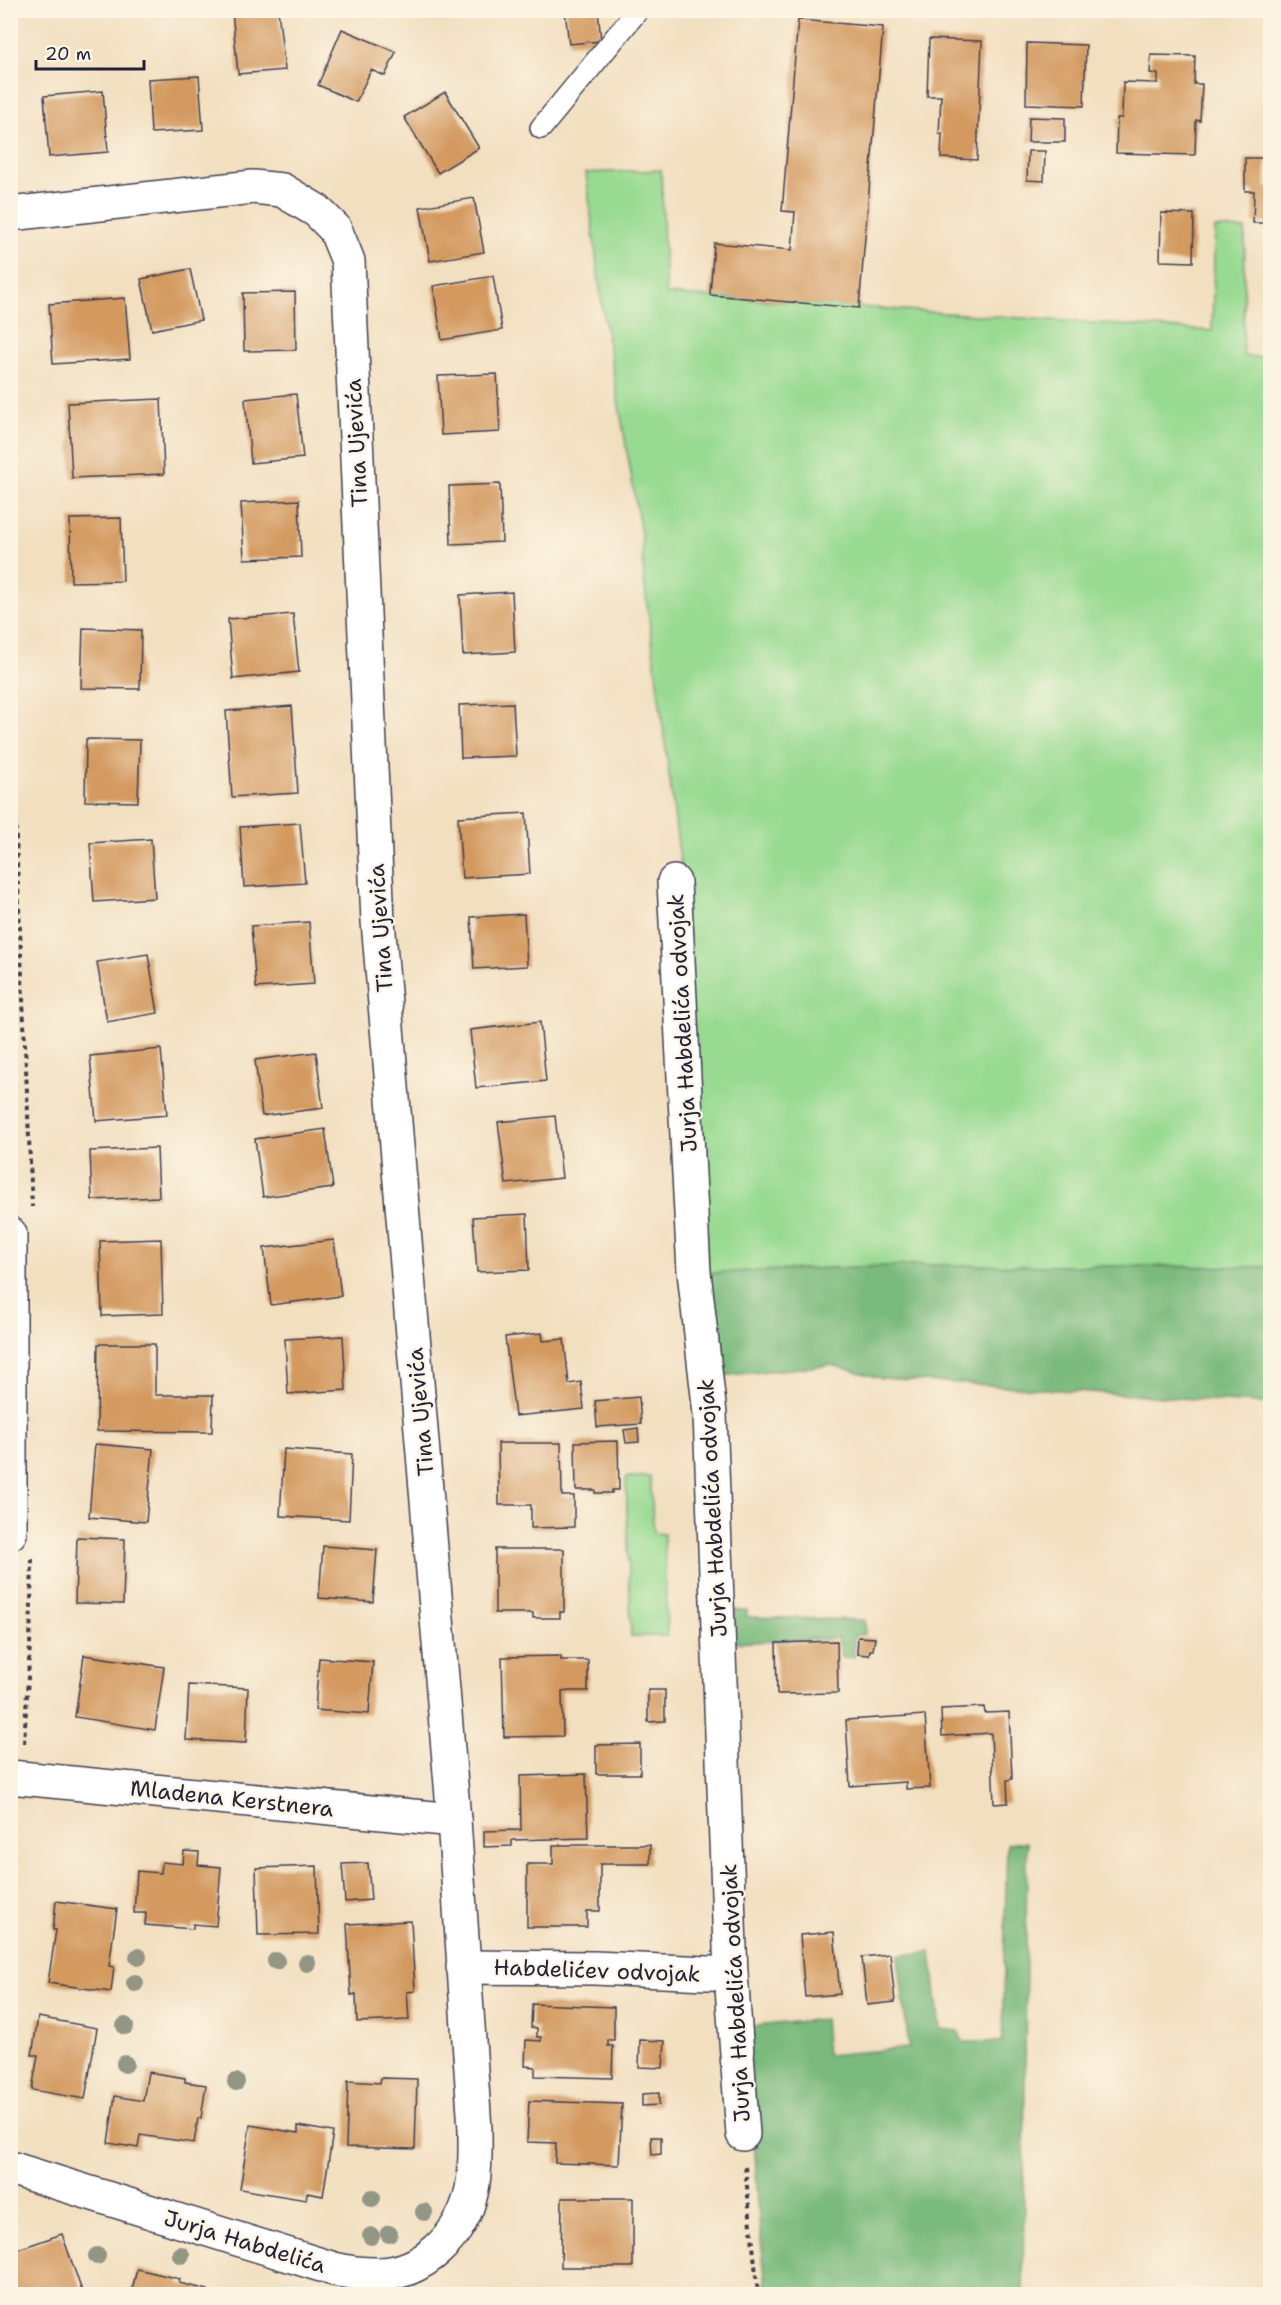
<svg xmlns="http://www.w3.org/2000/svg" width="1281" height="2305" font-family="'Shantell Sans',sans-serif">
	<rect width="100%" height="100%" fill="#fcf5e5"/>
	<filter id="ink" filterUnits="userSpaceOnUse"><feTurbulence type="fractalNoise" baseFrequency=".0167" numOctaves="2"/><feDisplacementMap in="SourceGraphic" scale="12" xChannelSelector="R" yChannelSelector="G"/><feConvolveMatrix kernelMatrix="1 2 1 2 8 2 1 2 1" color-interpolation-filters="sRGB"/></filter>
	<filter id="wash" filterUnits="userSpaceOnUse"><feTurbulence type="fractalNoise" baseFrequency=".008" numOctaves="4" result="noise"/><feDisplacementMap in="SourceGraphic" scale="24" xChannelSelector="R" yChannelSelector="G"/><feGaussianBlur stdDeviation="1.35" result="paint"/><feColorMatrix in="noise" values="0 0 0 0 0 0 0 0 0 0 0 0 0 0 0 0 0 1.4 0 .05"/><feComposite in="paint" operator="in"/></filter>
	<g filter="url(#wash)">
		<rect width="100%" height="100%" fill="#f2dfc0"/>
		<!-- green -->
		<g fill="#98da91" stroke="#5d7e66" stroke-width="1.5">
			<polygon points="661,170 666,294 1212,331 1215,228 1245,229 1243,356 1270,358 1270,1267 912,1265 707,1273 683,883 644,580 642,539 602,306 586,173"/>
			<polygon points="626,1477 650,1477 654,1533 664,1534 667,1636 631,1636"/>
		</g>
		<!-- forest -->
		<g fill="#7aba7b" stroke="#4e6e5b" stroke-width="1.5">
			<polygon points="912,1265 1270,1267 1270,1404 881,1378 831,1365 720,1376 707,1273"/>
			<polygon points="731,1610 747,1610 747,1617 865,1620 865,1634 854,1635 854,1657 841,1657 839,1638 733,1643"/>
			<polygon points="1027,1842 1023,2294 767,2294 759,2221 748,2027 824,2019 827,2055 909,2048 898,1955 931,1952 940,2029 958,2031 963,2042 1002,2042 1007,1844"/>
		</g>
		<g id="blocks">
			<!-- building -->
			<g fill="#d3995f">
				<polygon points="278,10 285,70 238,74 232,11"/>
				<polygon points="572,10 598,10 601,41 569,44 565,11"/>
				<polygon points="798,20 883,27 859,308 710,295 714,243 792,250 795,212 782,211"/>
				<polygon points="342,29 396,52 385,76 371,70 356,102 318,85"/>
				<polygon points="929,39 982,41 977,160 941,158 942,134 939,134 941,96 927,96"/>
				<polygon points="1027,43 1086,45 1084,106 1026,104"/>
				<polygon points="1151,55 1195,56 1194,84 1202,84 1200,121 1196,120 1195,155 1116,153 1117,118 1122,118 1123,82 1158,83 1158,74 1150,73"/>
				<polygon points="199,76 203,130 151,133 148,79"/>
				<polygon points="103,91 108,152 49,157 44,96"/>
				<polygon points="445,92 479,148 438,173 404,117"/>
				<polygon points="1029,117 1065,118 1065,142 1028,142"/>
				<polygon points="1028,151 1045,151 1044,181 1027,180"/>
				<polygon points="1245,158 1266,158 1266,187 1270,187 1270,223 1253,223 1254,191 1245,191"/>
				<polygon points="474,198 484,252 430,261 420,207"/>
				<polygon points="1161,213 1194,214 1193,262 1160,261"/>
				<polygon points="190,269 201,320 152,330 141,279"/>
				<polygon points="493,276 502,330 442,340 433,286"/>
				<polygon points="295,292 296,350 244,351 243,293"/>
				<polygon points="125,298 130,359 53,364 49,304"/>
				<polygon points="497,374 500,432 441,435 438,376"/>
				<polygon points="296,394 303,458 251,463 245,399"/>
				<polygon points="161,399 164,474 72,478 68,403"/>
				<polygon points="500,484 502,542 451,544 449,486"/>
				<polygon points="299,500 301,557 244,559 241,503"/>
				<polygon points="121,518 123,581 71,582 70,519"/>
				<polygon points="512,592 515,652 463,655 460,595"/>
				<polygon points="293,614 299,672 233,679 228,619"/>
				<polygon points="83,628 141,630 140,689 81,688"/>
				<polygon points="513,703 516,756 461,758 459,705"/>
				<polygon points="292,706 298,793 232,797 226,711"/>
				<polygon points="86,739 140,740 138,802 85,801"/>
				<polygon points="526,813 530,874 462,878 458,817"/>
				<polygon points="300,823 305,883 244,887 240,827"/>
				<polygon points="151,839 155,898 94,902 90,843"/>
				<polygon points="524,914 527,966 474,969 471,917"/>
				<polygon points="309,922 314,984 256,988 251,926"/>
				<polygon points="148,954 158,1013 107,1022 97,962"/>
				<polygon points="540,1022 546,1081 476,1088 470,1030"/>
				<polygon points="161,1049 167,1115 96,1121 90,1056"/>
				<polygon points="316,1052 323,1108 262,1116 255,1060"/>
				<polygon points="555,1116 562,1178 506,1184 498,1122"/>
				<polygon points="325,1129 333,1188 263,1197 255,1139"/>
				<polygon points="157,1148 159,1197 92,1200 90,1151"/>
				<polygon points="527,1214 529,1270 477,1272 473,1217"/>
				<polygon points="161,1239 163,1314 102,1316 100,1241"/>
				<polygon points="334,1240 341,1296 271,1305 264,1248"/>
				<polygon points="542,1333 543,1341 564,1339 569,1384 581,1382 584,1409 515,1416 505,1337"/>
				<polygon points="343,1336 346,1390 288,1394 285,1339"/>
				<polygon points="98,1344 155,1344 155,1395 213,1395 212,1432 97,1431"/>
				<polygon points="639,1397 641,1424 597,1427 595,1401"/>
				<polygon points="638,1428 639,1442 626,1443 624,1430"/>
				<polygon points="618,1441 619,1490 612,1490 612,1493 595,1493 595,1490 576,1490 575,1442"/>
				<polygon points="498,1443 561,1443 562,1496 574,1496 574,1527 531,1528 531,1505 499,1505"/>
				<polygon points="95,1444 153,1449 146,1522 89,1517"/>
				<polygon points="284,1449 352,1454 349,1520 280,1516"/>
				<polygon points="77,1537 125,1539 123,1604 75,1603"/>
				<polygon points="323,1546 377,1550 373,1602 319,1598"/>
				<polygon points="495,1549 564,1549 564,1612 560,1612 560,1618 533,1618 533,1613 495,1613"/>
				<polygon points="858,1637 875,1638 873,1650 870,1650 869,1655 857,1654"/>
				<polygon points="837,1641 838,1693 777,1694 776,1643"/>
				<polygon points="84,1655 164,1667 155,1730 75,1717"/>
				<polygon points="561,1656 561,1660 588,1660 588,1691 562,1691 563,1736 504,1737 502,1657"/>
				<polygon points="319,1658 373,1662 369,1714 315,1710"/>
				<polygon points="189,1685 248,1688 246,1743 186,1740"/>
				<polygon points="648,1690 665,1690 665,1721 648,1722"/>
				<polygon points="984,1707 985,1713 1009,1712 1012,1779 1007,1780 1008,1803 994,1804 991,1733 942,1736 941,1709"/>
				<polygon points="925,1715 930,1788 906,1789 906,1782 850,1786 846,1720"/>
				<polygon points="640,1744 640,1774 596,1774 596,1745"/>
				<polygon points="586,1774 588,1838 512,1840 512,1846 484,1847 484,1831 521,1830 520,1776"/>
				<polygon points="553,1845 650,1845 650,1864 600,1864 600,1911 587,1911 587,1927 527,1927 527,1864 553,1864"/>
				<polygon points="184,1851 199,1852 198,1865 221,1867 216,1926 193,1924 193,1929 145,1925 146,1913 134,1913 137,1871 161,1873 162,1862 183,1864"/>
				<polygon points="368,1863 371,1900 345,1902 342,1864"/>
				<polygon points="317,1866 319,1934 258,1935 256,1868"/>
				<polygon points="56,1901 117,1909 109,1966 114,1967 111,1992 48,1983 56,1930 53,1930"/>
				<polygon points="411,1921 415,1991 407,1992 409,2020 357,2022 356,1994 351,1995 347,1924"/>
				<polygon points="834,1932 840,1994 805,1997 800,1935"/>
				<polygon points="890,1954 895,2002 867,2005 862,1957"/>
				<polygon points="532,2004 614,2007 614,2040 608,2040 608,2046 613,2046 612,2078 535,2076 535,2067 525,2066 526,2040 541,2041 541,2037 537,2037 537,2028 531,2027"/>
				<polygon points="38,2017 97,2028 85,2099 32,2090 38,2055 32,2055"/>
				<polygon points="640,2040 665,2041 663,2068 639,2067"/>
				<polygon points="148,2072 185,2078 185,2082 206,2085 201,2118 198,2118 194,2143 140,2135 138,2148 108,2143 115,2096 143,2101"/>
				<polygon points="381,2078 417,2079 415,2149 346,2147 348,2081 380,2083"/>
				<polygon points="659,2093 659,2105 642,2106 642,2094"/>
				<polygon points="529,2101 622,2104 619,2165 555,2163 556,2143 527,2142"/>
				<polygon points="250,2125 298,2133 298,2126 333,2132 323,2196 307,2193 306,2200 240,2189"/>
				<polygon points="651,2137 661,2137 661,2154 652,2155"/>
				<polygon points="562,2198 633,2198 633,2267 561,2267"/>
				<polygon points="62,2234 83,2294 15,2294 10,2282 10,2252"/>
				<polygon points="137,2269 180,2279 179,2283 208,2290 206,2294 131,2294"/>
			</g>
		</g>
	</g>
	<g filter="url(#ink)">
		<use href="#blocks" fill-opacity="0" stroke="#413e4f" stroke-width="1.5"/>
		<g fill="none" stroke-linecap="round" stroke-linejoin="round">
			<defs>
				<polyline id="service" points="541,128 638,10"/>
				<g id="minor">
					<path d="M10,214L253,187L282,190L317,211L335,229L348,261L378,921L454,1820L475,2129C475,2149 476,2170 472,2189C463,2235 423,2275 375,2274C361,2274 347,2272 334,2269L10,2168"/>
					<polyline points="674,882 694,1272 710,1414 731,1974 743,2134"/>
					<polyline points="10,1234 10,1533"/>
					<polyline points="10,1777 454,1820"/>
					<polyline points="463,1967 594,1968 731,1974"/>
				</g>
			</defs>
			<!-- service casing -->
			<use href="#service" stroke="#413e4f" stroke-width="24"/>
			<!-- minor casing -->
			<use href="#minor" stroke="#413e4f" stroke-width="36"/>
			<!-- path -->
			<g stroke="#413e4f" stroke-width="4" stroke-dasharray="4.5 4.5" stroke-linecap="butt">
				<polyline points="10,701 32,1207"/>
				<polyline points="24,1743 30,1645 32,1559"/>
				<polyline points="745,2167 758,2294"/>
			</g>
			<!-- service -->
			<use href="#service" stroke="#fff" stroke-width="21"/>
			<!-- minor -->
			<use href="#minor" stroke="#fff" stroke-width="33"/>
		</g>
		<!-- trees -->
		<g fill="#939585">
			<circle cx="138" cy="1957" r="9"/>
			<circle cx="276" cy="1961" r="9"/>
			<circle cx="307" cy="1963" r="9"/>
			<circle cx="135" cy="1983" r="9"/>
			<circle cx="125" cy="2026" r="9"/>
			<circle cx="125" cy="2064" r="9"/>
			<circle cx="236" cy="2082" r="9"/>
			<circle cx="372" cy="2198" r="9"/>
			<circle cx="424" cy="2212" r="9"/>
			<circle cx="389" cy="2234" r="9"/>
			<circle cx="371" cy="2236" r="9"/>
			<circle cx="181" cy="2255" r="9"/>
			<circle cx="97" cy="2256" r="9"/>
		</g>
	</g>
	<g text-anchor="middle" stroke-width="4.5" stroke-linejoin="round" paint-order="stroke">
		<!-- street labels -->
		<g font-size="22" fill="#22223b" stroke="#fcf5e5">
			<text transform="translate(356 443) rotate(-93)" y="8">Tina Ujevića</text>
			<text transform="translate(380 928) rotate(-94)" y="8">Tina Ujevića</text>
			<text transform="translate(682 1023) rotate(-93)" y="8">Jurja Habdelića odvojak</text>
			<text transform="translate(420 1412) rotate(-95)" y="8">Tina Ujevića</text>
			<text transform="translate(712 1508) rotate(-93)" y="8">Jurja Habdelića odvojak</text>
			<text transform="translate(232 1798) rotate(6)" y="8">Mladena Kerstnera</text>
			<text transform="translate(597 1970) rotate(2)" y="8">Habdelićev odvojak</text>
			<text transform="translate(735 1993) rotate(-93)" y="8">Jurja Habdelića odvojak</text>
			<text transform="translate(245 2241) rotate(17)" y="8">Jurja Habdelića</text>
		</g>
	</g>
	<!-- margin -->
	<rect width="1281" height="2305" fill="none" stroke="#fcf5e5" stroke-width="36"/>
	<!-- scale -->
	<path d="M36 60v9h108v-9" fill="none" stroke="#22223b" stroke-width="3"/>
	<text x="45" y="60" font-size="18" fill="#22223b" stroke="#fcf5e5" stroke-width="4.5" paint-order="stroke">20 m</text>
</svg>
